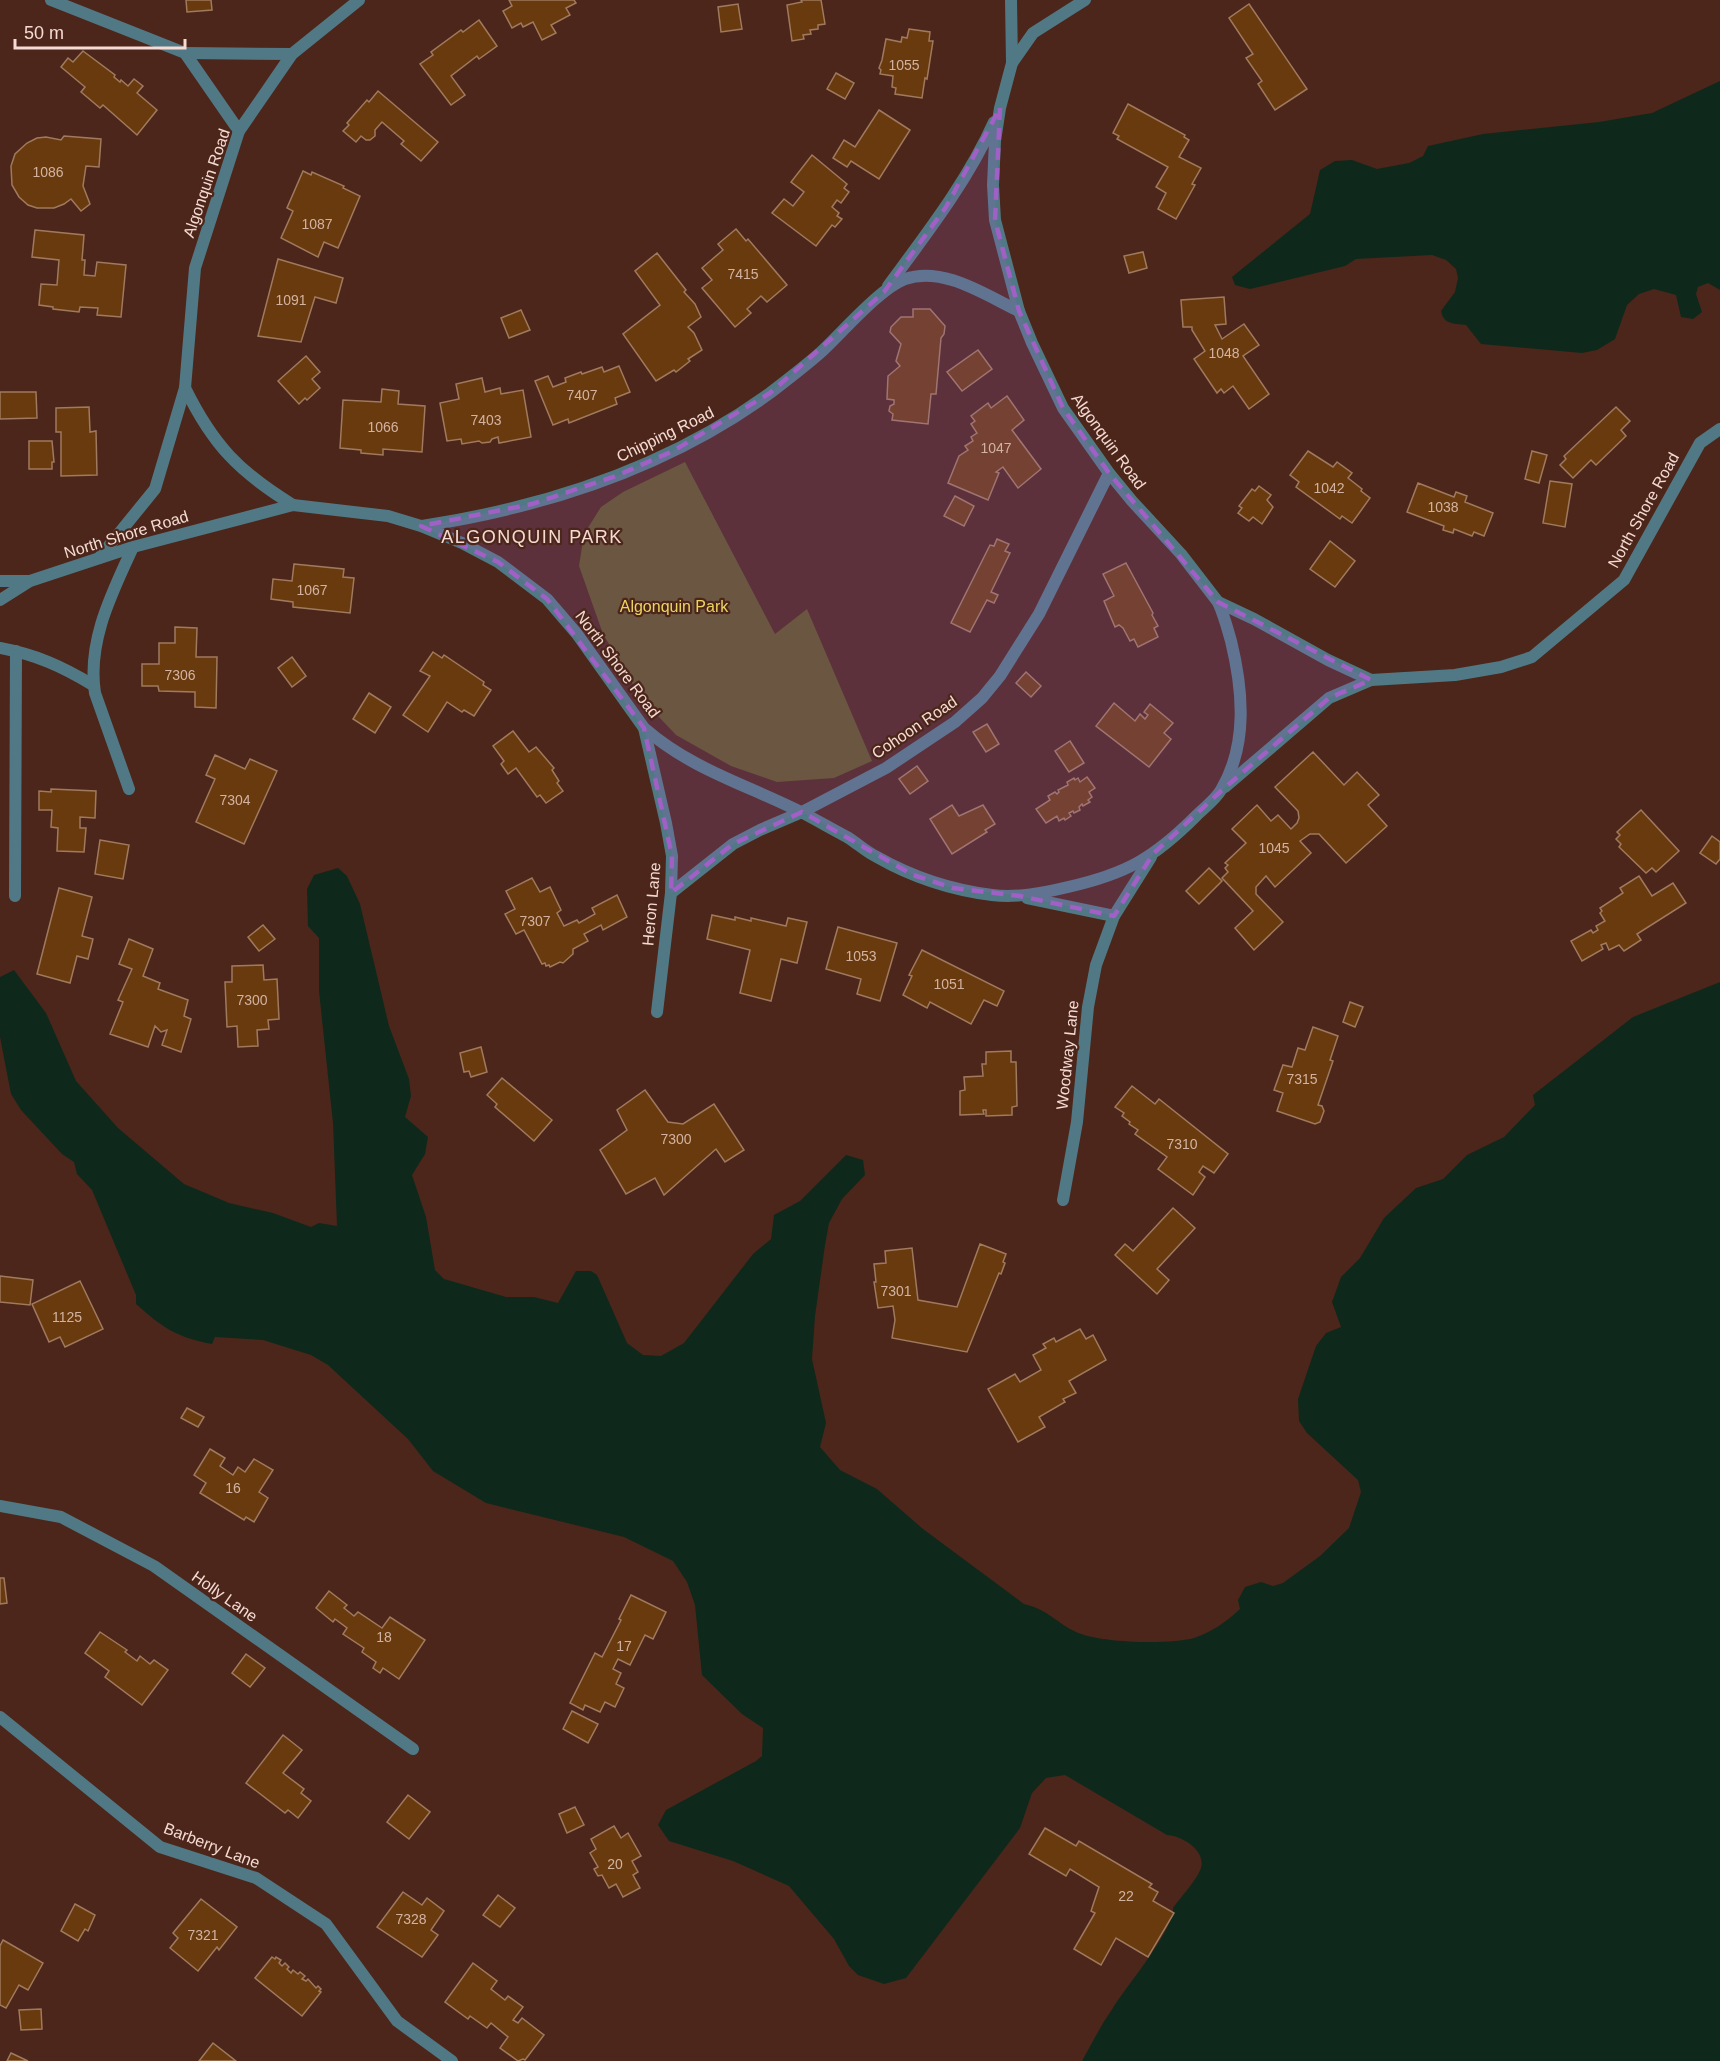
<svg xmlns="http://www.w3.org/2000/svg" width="1720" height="2061" font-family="Helvetica,sans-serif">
	<rect width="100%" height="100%" fill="#4c261a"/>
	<!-- green -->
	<polygon fill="#5d5421" points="685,462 775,634 807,609 872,761 834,778 777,782 731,766 676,735 641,698 603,634 579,566 584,534 601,507 623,492"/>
	<!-- water -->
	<g fill="#0e291b">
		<path d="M1720,81V290L1708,283L1698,287L1696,294L1702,312L1693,319L1681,317L1676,295L1654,289L1639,294L1627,305L1615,339L1597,350L1582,353L1481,344L1466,325C1453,323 1444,325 1441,311L1455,292L1458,278L1456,269L1446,260L1432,255L1356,259L1345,266L1250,289L1235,285L1232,277L1310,214L1320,170L1335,161L1352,160L1377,169L1409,163L1423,156L1428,146L1483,134L1599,122L1652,113Z"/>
		<path d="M338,868L347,876L360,904L389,1026L409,1079L411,1096L405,1117L428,1137L425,1154L412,1175L426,1217L435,1270L444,1279L506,1297H534L558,1303L576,1271H591L597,1275L627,1343L643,1355L661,1356L684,1343L753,1254L771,1239L774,1215L800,1201L846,1155L863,1160L865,1175L842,1199L829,1223L825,1245L815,1316L812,1359L826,1423L820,1447L840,1470L877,1489L923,1529L1024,1604C1049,1610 1055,1622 1076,1632C1100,1643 1168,1645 1194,1638C1212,1632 1226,1622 1240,1609L1238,1600L1245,1587L1261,1582L1273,1586L1283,1583L1320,1556L1349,1528L1361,1492L1358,1480L1307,1433L1299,1421L1298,1399L1316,1346L1326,1333L1341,1327L1332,1302L1341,1277L1360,1258L1384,1218L1416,1188L1443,1179L1467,1155L1504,1137L1535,1105L1533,1095L1633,1017L1720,982V2061H1082C1092,2043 1101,2025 1113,2008C1125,1988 1175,1929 1173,1908C1180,1898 1197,1880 1201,1868C1206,1850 1182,1836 1167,1835L1065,1775L1046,1778L1032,1793L1020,1828L906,1978L884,1984L858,1975L849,1966L834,1939L789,1886L733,1861L669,1841L658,1825L666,1810L756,1761L762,1756L763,1728L742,1714L702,1675L695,1605L687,1582L673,1561L624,1537L486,1503L433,1471L408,1439L328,1365L311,1355L263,1340L215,1337L212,1344C176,1337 163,1328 136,1304V1295L92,1190L77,1174L74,1162L62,1154L21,1110L11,1094L0,1037V977L14,970L46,1013L76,1081L118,1128L184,1184L229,1203L273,1213L311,1227L319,1223L337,1226L333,1123L319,991V938L308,926L307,889L314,875Z"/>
	</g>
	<!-- building -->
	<g fill="#693a0e" stroke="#9f7a5e" stroke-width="1.5">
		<polygon points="186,0 211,0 212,10 187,12"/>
		<polygon points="509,0 574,0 576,3 566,8 570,15 551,25 556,33 542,40 533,22 523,27 521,23 512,28 503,11 512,6"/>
		<polygon points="801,0 821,0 825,24 818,25 818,29 810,30 811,34 803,35 804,39 792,41 787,5 802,2"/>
		<polygon points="738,4 742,29 721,32 718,7"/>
		<polygon points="1249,4 1307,89 1275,110 1258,84 1262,81 1246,58 1253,54 1229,18"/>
		<polygon points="479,20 497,46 479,59 477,56 451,76 465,95 451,105 420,64 433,55 431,52 461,30 463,32"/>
		<polygon points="909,29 930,32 929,41 933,41 927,79 925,78 922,98 895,94 896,88 892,87 893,76 880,74 881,70 879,68 882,60 886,39 901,42 902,37 907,38"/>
		<polygon points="83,51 115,75 114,77 120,82 121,80 128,86 134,79 143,86 137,93 157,110 137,135 103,105 100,108 81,92 85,87 61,67 68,58 73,62"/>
		<polygon points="836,73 854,83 845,99 827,89"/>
		<polygon points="378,91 438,142 421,161 401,144 404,141 382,122 375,130 375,136 370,140 366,140 361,136 356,142 343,131 349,125 347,123 367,100 369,102"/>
		<polygon points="1128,104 1185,135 1184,137 1189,140 1179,157 1201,168 1192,184 1195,185 1176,219 1158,209 1166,193 1156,187 1168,167 1117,139 1119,136 1113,133"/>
		<polygon points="879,110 910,130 879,179 851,161 847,167 833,158 844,140 855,147"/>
		<polygon points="64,136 101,139 99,167 86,166 83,186 90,204 81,211 71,199 64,204 54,208 37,208 28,205 19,197 12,185 11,166 15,154 27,143 37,138 46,137 61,140"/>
		<polygon points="812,155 847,184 844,188 849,192 841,203 837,200 832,207 839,213 837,216 842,219 835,227 832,225 816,246 772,213 784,199 793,206 804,192 791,182"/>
		<polygon points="303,171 311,175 312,172 344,186 343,188 360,196 338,248 324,242 318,257 281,238 293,211 287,208"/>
		<polygon points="736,229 746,241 748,239 787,285 767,302 761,296 747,309 751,313 735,327 702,288 712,280 702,268 723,250 718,244"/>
		<polygon points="35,230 84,235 82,260 85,260 84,275 95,276 97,262 126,265 121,317 97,315 98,308 80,307 79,312 53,309 53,307 39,305 41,284 57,285 59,260 32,257"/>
		<polygon points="1143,252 1147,268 1129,273 1124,256"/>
		<polygon points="657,253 686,290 684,292 695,304 701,317 688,327 694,333 702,350 688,359 690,361 676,372 674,370 656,381 623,334 660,305 635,271"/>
		<polygon points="278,259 343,278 336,303 315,297 301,342 258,336"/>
		<polygon points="1224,297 1226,324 1215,325 1222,339 1244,324 1259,345 1243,356 1269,394 1249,409 1233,386 1224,393 1221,389 1217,393 1194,359 1205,351 1192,330 1192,327 1183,327 1181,300"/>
		<polygon points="913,309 930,309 945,326 944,334 941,338 936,394 931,394 928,424 892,420 893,414 889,411 890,406 894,404 894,400 887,399 888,376 900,366 896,361 901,344 890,332 891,327 901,317 913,317"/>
		<polygon points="521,310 530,330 509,338 501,318"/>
		<polygon points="978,350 992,369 962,391 947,372"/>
		<polygon points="306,356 320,372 312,379 320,388 307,400 305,398 299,404 278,381"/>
		<polygon points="619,366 630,392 615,398 617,404 569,423 568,419 553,425 535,381 548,376 553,387 566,382 565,378 581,372 582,374 602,367 604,372"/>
		<polygon points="482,378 485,392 500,388 501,394 523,390 531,437 499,443 498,437 492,439 490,442 482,443 479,441 462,444 461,439 447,441 440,403 459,399 456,384"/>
		<polygon points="382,389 399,391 398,404 425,406 422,452 383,449 383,455 361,453 361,450 340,448 343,400 381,402"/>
		<polygon points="0,392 36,392 37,418 0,419"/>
		<polygon points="1007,396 1024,420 1012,430 1041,469 1018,488 1003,467 996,472 999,473 988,500 948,483 959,456 968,450 965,446 973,441 971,437 977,433 971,424 975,421 971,416 988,403 991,408"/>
		<polygon points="89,407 90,432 96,431 97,475 61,476 61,432 56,432 56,408"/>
		<polygon points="1616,407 1630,421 1621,430 1626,436 1596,465 1591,460 1573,478 1560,465 1566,459 1564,456"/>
		<polygon points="29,441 52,441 54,462 52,462 52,469 29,469"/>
		<polygon points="1308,451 1333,467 1337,462 1352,473 1348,478 1362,489 1361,491 1370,498 1352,523 1342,516 1340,519 1296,487 1299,482 1290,475"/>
		<polygon points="1532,451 1547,455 1539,483 1525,479"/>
		<polygon points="1550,481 1572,484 1565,527 1543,523"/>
		<polygon points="1418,483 1454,497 1456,492 1467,496 1465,502 1493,513 1484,536 1474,532 1472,536 1454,529 1453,533 1443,530 1444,526 1407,512"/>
		<polygon points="1259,486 1271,495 1267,500 1273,507 1262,524 1253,517 1249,521 1238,513 1242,508 1239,506 1252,489 1255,491"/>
		<polygon points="955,496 974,506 964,526 944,516"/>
		<polygon points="997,539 1009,544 1005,551 1010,553 991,592 998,595 994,603 987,600 970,632 951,623 990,545 994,546"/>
		<polygon points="1330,541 1355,561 1335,587 1310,569"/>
		<polygon points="1126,563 1153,613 1152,615 1158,626 1154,628 1158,637 1138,647 1134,639 1130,641 1123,628 1119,625 1115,627 1104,601 1114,596 1103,574"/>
		<polygon points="294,564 344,569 343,577 354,578 350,613 293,607 293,602 271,599 273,579 292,581"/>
		<polygon points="175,627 197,628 196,657 217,657 216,708 195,707 195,692 159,691 158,686 142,686 142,664 159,664 159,643 175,643"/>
		<polygon points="433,652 442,658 444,655 484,682 483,685 491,690 474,716 464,710 462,712 447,702 428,732 403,715 430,676 420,671"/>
		<polygon points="292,657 306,676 292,687 278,668"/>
		<polygon points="1026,672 1041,686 1031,697 1016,683"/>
		<polygon points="369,693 391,707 375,733 353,719"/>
		<polygon points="1114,703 1135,721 1140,714 1145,719 1148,715 1144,712 1150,704 1173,723 1164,733 1171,739 1149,767 1096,726"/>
		<polygon points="987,724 999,744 986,752 973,732"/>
		<polygon points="513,731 529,752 536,747 554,768 552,770 559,781 557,783 563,791 546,803 540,795 537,797 516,768 508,774 501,764 504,761 493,746"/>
		<polygon points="1070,741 1084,763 1069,772 1055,751"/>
		<polygon points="1313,752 1344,785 1357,772 1379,795 1368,805 1387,826 1346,863 1319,834 1310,834 1300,841 1311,853 1275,887 1266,876 1256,887 1256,894 1283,922 1254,950 1235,928 1253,911 1222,878 1228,872 1225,868 1228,865 1225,863 1246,843 1232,829 1257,805 1271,821 1278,815 1291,829 1297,823 1299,818 1298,811 1275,787"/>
		<polygon points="215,755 245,769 250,759 277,771 244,844 196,822 215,779 206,775"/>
		<polygon points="917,766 928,781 910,794 899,779"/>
		<polygon points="1087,777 1095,788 1089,792 1092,797 1088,800 1090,802 1083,806 1082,804 1079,807 1080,810 1074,813 1073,811 1069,813 1071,816 1065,820 1064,818 1059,821 1057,816 1046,823 1036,809 1050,800 1048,796 1055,792 1057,794 1059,792 1058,790 1068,785 1067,782 1074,778 1075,780 1078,778 1080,782"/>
		<polygon points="51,789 96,791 95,818 80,817 80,828 86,828 84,852 57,851 58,828 51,827 52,810 39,810 39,791 51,792"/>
		<polygon points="952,805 959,816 983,805 995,824 985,830 987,832 952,854 930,819"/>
		<polygon points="1641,810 1679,851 1656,872 1652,868 1646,873 1619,847 1621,844 1616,839 1620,835 1617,832"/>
		<polygon points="1712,836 1720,842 1720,859 1716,864 1700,853"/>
		<polygon points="100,840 129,845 123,879 95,874"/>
		<polygon points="1209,868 1222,881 1199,904 1186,891"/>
		<polygon points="1639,876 1652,896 1673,883 1686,903 1637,934 1641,940 1624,951 1619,945 1609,950 1606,943 1601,945 1603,949 1582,961 1571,941 1591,930 1593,933 1598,930 1596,926 1605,921 1600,913 1602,911 1600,908 1623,893 1620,888"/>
		<polygon points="532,878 540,892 550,887 561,910 557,913 564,926 577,920 579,923 595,914 592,908 617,895 627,917 603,930 601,925 584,934 588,941 573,949 573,954 563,963 560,962 550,967 549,965 546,966 545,963 542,964 524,930 516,934 505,914 515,909 506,891"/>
		<polygon points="59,888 92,897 82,936 93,939 88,959 77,956 70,983 37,974"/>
		<polygon points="712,915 735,920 735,917 751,921 751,918 786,926 788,918 807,922 797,963 781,959 771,1001 740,993 750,950 707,939"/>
		<polygon points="263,925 275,939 259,951 248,937"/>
		<polygon points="838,927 897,943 880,1001 857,994 861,979 826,969"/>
		<polygon points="129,939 153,949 143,976 160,983 158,989 188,1000 184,1016 191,1019 181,1052 162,1045 167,1030 161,1032 155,1026 148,1047 110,1034 123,1002 118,1000 132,969 119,964"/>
		<polygon points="922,950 1004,991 997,1006 984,1000 971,1024 930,1002 927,1008 903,995 912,976 909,975"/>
		<polygon points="263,965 264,980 277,979 279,1019 268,1020 269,1029 257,1030 258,1046 238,1047 237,1026 227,1027 225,982 232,982 232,966"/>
		<polygon points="1350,1002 1363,1007 1355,1027 1343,1022"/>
		<polygon points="1313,1027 1338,1036 1330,1060 1333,1061 1318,1105 1322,1106 1324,1111 1320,1122 1315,1124 1277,1111 1283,1093 1274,1090 1283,1065 1292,1067 1298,1048 1305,1050"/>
		<polygon points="481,1047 487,1072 471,1077 469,1071 464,1072 460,1053"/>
		<polygon points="1011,1051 1011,1062 1016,1062 1017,1106 1012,1107 1012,1115 986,1116 986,1110 983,1110 984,1114 960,1115 960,1091 965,1090 964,1077 983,1076 982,1064 986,1064 986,1052"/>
		<polygon points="502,1078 552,1120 534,1141 495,1107 497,1104 487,1095"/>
		<polygon points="1132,1086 1155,1104 1159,1099 1228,1154 1214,1173 1203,1166 1199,1172 1205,1177 1193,1195 1158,1169 1167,1157 1135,1134 1138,1130 1129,1124 1130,1122 1122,1116 1124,1113 1115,1107"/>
		<polygon points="645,1090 668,1122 683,1124 714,1104 744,1150 725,1162 716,1149 664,1195 655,1178 626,1194 600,1150 627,1130 617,1110"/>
		<polygon points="1173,1208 1195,1228 1157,1269 1169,1280 1157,1294 1115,1255 1125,1244 1133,1251"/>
		<polygon points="980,1244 1006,1254 1003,1262 1005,1263 1001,1274 999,1273 967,1352 892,1338 895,1320 893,1306 878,1308 874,1282 876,1282 874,1264 886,1263 885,1251 912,1248 918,1300 957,1307"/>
		<polygon points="0,1276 33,1280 30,1305 0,1302"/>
		<polygon points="80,1281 103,1329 65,1347 60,1337 49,1342 32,1304"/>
		<polygon points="1080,1329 1086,1339 1093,1335 1106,1360 1069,1381 1076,1393 1063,1399 1065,1402 1039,1417 1045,1427 1018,1442 988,1389 1015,1374 1020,1382 1041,1370 1033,1355 1046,1348 1043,1344 1054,1338 1056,1342"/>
		<polygon points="187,1408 204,1417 198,1427 181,1418"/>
		<polygon points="210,1449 225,1458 220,1466 233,1475 238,1467 245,1472 254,1459 273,1470 259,1492 268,1498 254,1522 246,1517 244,1520 200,1493 206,1483 194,1475"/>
		<polygon points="0,1578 4,1578 7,1603 0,1604"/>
		<polygon points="329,1591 347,1605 344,1608 354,1616 358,1612 382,1628 390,1617 425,1640 399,1679 383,1668 380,1673 373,1668 376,1662 362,1652 364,1648 343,1634 347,1628 335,1619 333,1622 316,1608"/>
		<polygon points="631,1595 666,1612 653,1639 645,1635 630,1665 618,1659 613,1669 621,1673 616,1684 624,1688 615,1707 605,1702 600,1712 585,1705 583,1710 570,1703 595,1653 602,1657 621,1620 619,1619"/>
		<polygon points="100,1632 127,1650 125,1652 137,1661 140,1656 150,1664 154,1660 168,1670 142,1705 105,1677 109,1671 85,1653"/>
		<polygon points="246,1654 265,1668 250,1687 232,1673"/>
		<polygon points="572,1711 598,1724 588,1743 563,1729"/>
		<polygon points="283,1735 302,1750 283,1773 304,1789 301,1793 311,1801 298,1818 288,1810 285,1813 246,1783"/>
		<polygon points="408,1795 430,1812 409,1839 387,1822"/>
		<polygon points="575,1807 584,1825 567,1833 559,1814"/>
		<polygon points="614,1826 621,1838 628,1833 641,1856 632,1861 638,1872 633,1875 640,1888 623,1897 616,1884 609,1888 602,1875 598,1876 594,1869 598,1867 590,1853 596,1849 591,1839"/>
		<polygon points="1045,1828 1076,1846 1079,1841 1152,1884 1149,1887 1158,1892 1153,1901 1174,1913 1148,1957 1116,1938 1101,1965 1074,1949 1095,1913 1091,1911 1099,1887 1070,1869 1066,1876 1029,1854"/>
		<polygon points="403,1892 422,1905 427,1898 444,1911 431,1930 438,1935 422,1957 377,1927"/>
		<polygon points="498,1895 515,1908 500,1927 483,1915"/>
		<polygon points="201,1899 237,1927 219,1950 217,1947 198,1971 170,1948 178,1938 173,1933"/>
		<polygon points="75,1904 95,1915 88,1931 85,1929 78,1941 61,1931"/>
		<polygon points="3,1940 43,1963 28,1990 19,1985 6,2008 0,2005 0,1946"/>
		<polygon points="272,1957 275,1959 276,1957 281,1960 279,1963 282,1966 285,1963 289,1967 287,1969 291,1973 293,1970 298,1974 300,1972 305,1976 302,1979 306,1981 308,1979 316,1988 318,1986 321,1989 319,1991 321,1992 302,2016 255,1978"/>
		<polygon points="473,1963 497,1981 491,1989 505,2000 508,1996 523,2007 513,2020 518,2023 522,2018 544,2035 525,2060 523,2059 518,2061 500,2048 508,2037 491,2023 487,2028 470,2016 468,2019 445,2002"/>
		<polygon points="41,2009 42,2029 21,2030 19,2010"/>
		<polygon points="213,2043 236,2061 199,2061"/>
		<polygon points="11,2053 28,2061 7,2061"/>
	</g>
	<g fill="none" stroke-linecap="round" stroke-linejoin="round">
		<!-- service -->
		<polyline stroke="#517985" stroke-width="12" points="15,896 16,651"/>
		<!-- minor -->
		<g stroke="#517985" stroke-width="12">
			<polyline points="51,0 185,53 239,131"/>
			<polyline points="1011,0 1012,63 1000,108 995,141 993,185 995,220 1019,311 1032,343 1063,408 1109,473 1132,501 1181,554 1218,602 1254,619 1328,660 1371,680"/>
			<polyline points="185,53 292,54"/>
			<polyline points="1012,63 1033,33 1085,0"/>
			<path d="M888,286C927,233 967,182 994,122"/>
			<path d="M185,388C213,445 239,472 293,505"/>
			<path d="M422,526C546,507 668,467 770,393C787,380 804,367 820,353C841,334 880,288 905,279C944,266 985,295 1019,311"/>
			<polyline points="99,558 155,489 185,388 195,268 239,131 292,54 359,0"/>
			<polyline points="0,581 29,581"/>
			<path d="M0,600L30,581L133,547L293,505L388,516L421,526L462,543L498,562L547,599L577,634L644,728C692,770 748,785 803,813C818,821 832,829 847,837C857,843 866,852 877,857C912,877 952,890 992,895C1018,898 1043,893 1068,887C1126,874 1154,858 1196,816C1204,808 1215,800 1221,790C1248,745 1243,690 1231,641C1227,627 1224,615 1218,602"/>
			<path d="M0,648C37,655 61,666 93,685"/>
			<polyline points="644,728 666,823 672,856 671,893 657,1012"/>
			<polyline points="1225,787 1329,698 1371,680 1455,675 1501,667 1532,657 1624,580 1700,443 1720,429"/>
			<path d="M129,789L95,693C87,641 112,593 133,547"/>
			<polyline points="671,893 733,844 760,830 802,812 886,768 955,722 982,698 1000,676 1039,614 1109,473"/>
			<polyline points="1027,898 1114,916"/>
			<polyline points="1063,1200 1077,1122 1088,1007 1096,965 1114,916 1151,857"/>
			<polyline points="0,1506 61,1517 154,1566 413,1749"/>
			<polyline points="0,1717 160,1847 256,1878 326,1924 397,2021 452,2061"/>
		</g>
	</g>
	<!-- marked area -->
	<path fill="#a060c5" fill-opacity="0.2" stroke="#a060c5" stroke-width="4.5" stroke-dasharray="12 8" stroke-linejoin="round" d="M1000,108L995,220L1019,311L1063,408L1109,473L1218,602L1371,680L1329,698L1220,792L1153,854L1114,916L1020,896L953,888L913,875L802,812L733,844L671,893L672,856L644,728L547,599L498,562L421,526L532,504L616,476L673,451L770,393L884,292L946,207Z"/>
	<g text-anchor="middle" stroke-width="4.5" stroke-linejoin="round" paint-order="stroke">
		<!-- number labels -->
		<g font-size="14" fill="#d2b3a2">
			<text x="904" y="70">1055</text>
			<text x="48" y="177">1086</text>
			<text x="317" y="229">1087</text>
			<text x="743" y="279">7415</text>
			<text x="291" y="305">1091</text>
			<text x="1224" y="358">1048</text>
			<text x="582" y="400">7407</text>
			<text x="486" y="425">7403</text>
			<text x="383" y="432">1066</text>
			<text x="996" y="453">1047</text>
			<text x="1329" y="493">1042</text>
			<text x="1443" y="512">1038</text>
			<text x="312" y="595">1067</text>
			<text x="180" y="680">7306</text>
			<text x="235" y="805">7304</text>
			<text x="1274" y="853">1045</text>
			<text x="535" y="926">7307</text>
			<text x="861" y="961">1053</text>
			<text x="949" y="989">1051</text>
			<text x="252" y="1005">7300</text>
			<text x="1302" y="1084">7315</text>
			<text x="676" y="1144">7300</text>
			<text x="1182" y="1149">7310</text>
			<text x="896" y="1296">7301</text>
			<text x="67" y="1322">1125</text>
			<text x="233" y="1493">16</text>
			<text x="384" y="1642">18</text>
			<text x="624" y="1651">17</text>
			<text x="615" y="1869">20</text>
			<text x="1126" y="1901">22</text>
			<text x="411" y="1924">7328</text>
			<text x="203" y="1940">7321</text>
		</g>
		<!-- street labels -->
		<g font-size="16" fill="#f5dbd3" stroke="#4c261a">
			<text transform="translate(206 183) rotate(-71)" y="6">Algonquin Road</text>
			<text transform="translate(665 434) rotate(-26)" y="6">Chipping Road</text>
			<text transform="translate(1109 441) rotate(54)" y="6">Algonquin Road</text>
			<text transform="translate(1643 510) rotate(-61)" y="6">North Shore Road</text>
			<text transform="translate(126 534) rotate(-17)" y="6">North Shore Road</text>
			<text transform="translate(618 664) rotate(53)" y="6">North Shore Road</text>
			<text transform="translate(914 727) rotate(-34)" y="6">Cohoon Road</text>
			<text transform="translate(651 904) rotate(-85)" y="6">Heron Lane</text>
			<text transform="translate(1067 1055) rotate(-84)" y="6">Woodway Lane</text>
			<text transform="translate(225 1596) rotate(35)" y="6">Holly Lane</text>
			<text transform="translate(212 1845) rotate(21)" y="6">Barberry Lane</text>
		</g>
		<!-- park labels -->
		<g font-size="16" fill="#ebd560" stroke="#4c261a">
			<text x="674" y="612">Algonquin Park</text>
		</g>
		<!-- neighbourhood labels -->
		<g font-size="18" letter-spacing="1.5" fill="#f5dbd3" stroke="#4c261a">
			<text x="532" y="543">ALGONQUIN PARK</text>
		</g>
	</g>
	<!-- scale -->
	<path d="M15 39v9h170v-9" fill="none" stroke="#f5dbd3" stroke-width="3"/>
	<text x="24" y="39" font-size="18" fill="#f5dbd3" stroke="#4c261a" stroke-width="4.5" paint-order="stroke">50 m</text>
</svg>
